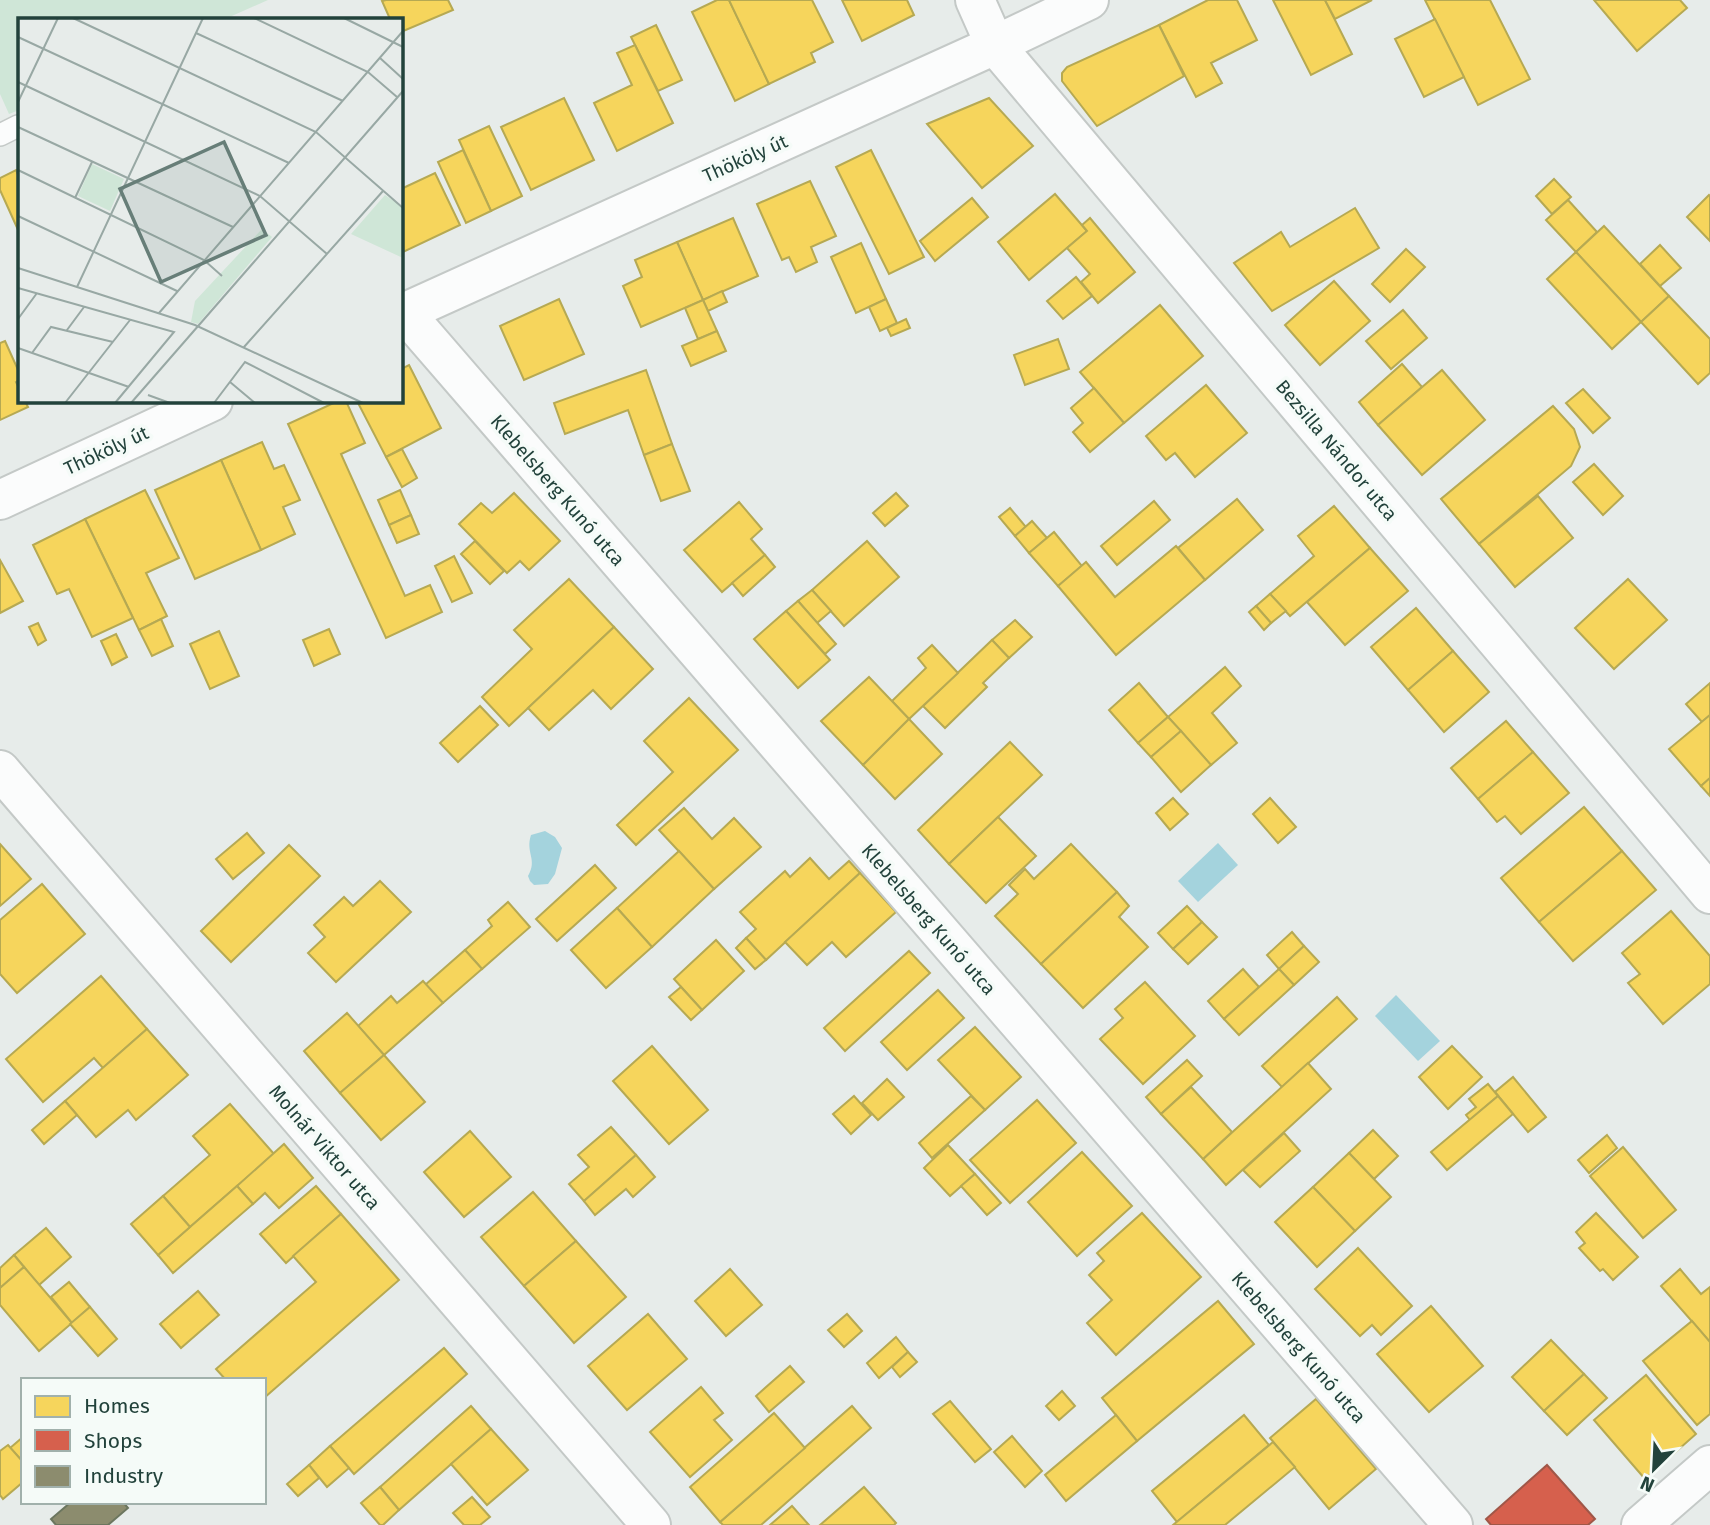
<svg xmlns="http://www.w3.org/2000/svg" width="1710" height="1525" font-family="'Fira Sans',sans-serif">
	<rect width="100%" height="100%" fill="#e7ecea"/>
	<!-- green -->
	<polygon fill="#cfe6d7" points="0,0 268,0 225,19 19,19 19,110 9,114 0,94"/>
	<!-- water -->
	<g fill="#a4d3dd">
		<path d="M545,831L555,837L562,848L555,874L548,884L534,885L530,881L528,876C538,859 525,853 531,835Z"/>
		<polygon points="1218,843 1238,865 1198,902 1178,881"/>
		<polygon points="1396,995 1440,1041 1418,1061 1375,1016"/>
	</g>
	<!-- homes -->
	<g fill="#f6d55c" stroke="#b6a952" stroke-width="2">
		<polygon points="386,0 448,0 453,10 401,32 401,19 390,19 382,1"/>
		<polygon points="717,0 729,0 769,84 735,101 692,12"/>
		<polygon points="729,0 812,0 833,42 811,53 815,62 769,84"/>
		<polygon points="842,0 907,0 914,15 862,41"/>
		<polygon points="1208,0 1237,0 1257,40 1211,63 1222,83 1196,97 1159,25"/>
		<polygon points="1273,0 1325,0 1352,54 1311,75"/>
		<polygon points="1325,0 1372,0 1335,19"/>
		<polygon points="1425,0 1490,0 1530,79 1478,105"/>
		<polygon points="1594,0 1680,0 1687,8 1637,51"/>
		<polygon points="1435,19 1464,77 1424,97 1395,39"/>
		<polygon points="656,25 682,80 658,91 631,37"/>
		<polygon points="1159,25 1184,76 1097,126 1062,81 1062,73 1067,67"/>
		<polygon points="635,45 673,123 617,151 594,103 632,85 617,53"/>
		<polygon points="564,98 594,160 531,190 501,127"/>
		<polygon points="989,98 1033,146 982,188 927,124"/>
		<polygon points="489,126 522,196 491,211 459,140"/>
		<polygon points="463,150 491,211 466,223 438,162"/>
		<polygon points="871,150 924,257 889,274 836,167"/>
		<polygon points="16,170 19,177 19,232 0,190 0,178"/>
		<polygon points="435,173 460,225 401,253 401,189"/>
		<polygon points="1554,179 1571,197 1552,214 1536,196"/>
		<polygon points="810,181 836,236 811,247 817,262 796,272 789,257 782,260 757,204"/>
		<polygon points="1055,194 1087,231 1029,280 998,242"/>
		<polygon points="1709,195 1710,196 1710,241 1687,217"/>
		<polygon points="972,198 988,217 935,261 920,241"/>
		<polygon points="1568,200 1597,232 1576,252 1546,220"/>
		<polygon points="1355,208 1379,248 1272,311 1234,263 1281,232 1290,247"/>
		<polygon points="733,218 758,276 703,300 677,242"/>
		<polygon points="1090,218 1135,272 1098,303 1081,282 1090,274 1067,248 1087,231 1082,225"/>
		<polygon points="1604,226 1669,296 1641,322 1576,252"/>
		<polygon points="677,242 703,300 641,327 623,286 642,277 635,260"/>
		<polygon points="861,243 886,299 856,313 831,257"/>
		<polygon points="1660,245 1681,268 1660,286 1640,264"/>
		<polygon points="1406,249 1425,267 1390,302 1372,284"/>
		<polygon points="1576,252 1641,322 1612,349 1547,279"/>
		<polygon points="1076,277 1092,296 1063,319 1047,301"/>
		<polygon points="1334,281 1370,321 1320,365 1285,325"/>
		<polygon points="722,291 727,302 708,311 703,300"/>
		<polygon points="1669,296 1710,339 1710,373 1698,384 1641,322"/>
		<polygon points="559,299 584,354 524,380 500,326"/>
		<polygon points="886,299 897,323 880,331 869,307"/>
		<polygon points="703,300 717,331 698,339 685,308"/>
		<polygon points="1160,305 1203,356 1124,423 1080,372"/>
		<polygon points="1403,310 1427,338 1391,369 1366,341"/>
		<polygon points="906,319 910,328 891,336 887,328"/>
		<polygon points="717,331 726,351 691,366 682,346"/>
		<polygon points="1058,339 1069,369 1025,385 1014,355"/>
		<polygon points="5,341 19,372 19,380 16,382 19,388 19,401 25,401 28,407 0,420 0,343"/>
		<polygon points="1402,364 1422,387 1378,425 1359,402"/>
		<polygon points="409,365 441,428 386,457 357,401 401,401 401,369"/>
		<polygon points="646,370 672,444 644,455 628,410 565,434 554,403"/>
		<polygon points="1442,370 1485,420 1422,475 1378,425"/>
		<polygon points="1206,385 1247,433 1195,477 1175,453 1166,460 1146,436"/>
		<polygon points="1094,388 1124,423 1090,452 1073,432 1083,423 1071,408"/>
		<polygon points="1583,389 1610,418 1593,433 1566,403"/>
		<polygon points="338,401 346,401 365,443 341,454 405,596 430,585 442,612 386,638 288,424"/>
		<polygon points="1553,406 1574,429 1580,447 1571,466 1479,544 1441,499"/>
		<polygon points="262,442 274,469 284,465 300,500 283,507 295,534 261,550 221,460"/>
		<polygon points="672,444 690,491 661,501 644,455"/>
		<polygon points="402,449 417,478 402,487 386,457"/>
		<polygon points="221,460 261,550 195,579 155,490"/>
		<polygon points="1594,464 1623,496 1603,515 1573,482"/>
		<polygon points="145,490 179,558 146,573 167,616 139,630 85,519"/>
		<polygon points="400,490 411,515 389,525 378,500"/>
		<polygon points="514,493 560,541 529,570 520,561 507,573 459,524 481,503 492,513"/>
		<polygon points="896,493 908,506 885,526 873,513"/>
		<polygon points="1538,496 1573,538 1515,587 1479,544"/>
		<polygon points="1237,499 1263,530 1205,580 1178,548"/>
		<polygon points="1154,501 1170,520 1117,565 1101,546"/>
		<polygon points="739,502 762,529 751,539 765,555 722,592 684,550"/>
		<polygon points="1334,506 1370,548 1290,616 1270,594 1314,556 1298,536"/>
		<polygon points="1010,508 1026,527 1015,536 999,517"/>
		<polygon points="411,515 419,534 397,543 389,525"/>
		<polygon points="85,519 133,618 92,637 69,589 57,594 33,545"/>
		<polygon points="1032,521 1047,538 1029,553 1015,536"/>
		<polygon points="1054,532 1082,566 1058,586 1029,553"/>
		<polygon points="475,541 504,571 490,584 461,554"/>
		<polygon points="867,541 899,577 844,626 812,590"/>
		<polygon points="1176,546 1205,580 1116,655 1058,586 1086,562 1115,597"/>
		<polygon points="1370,548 1408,591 1345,645 1307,602"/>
		<polygon points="765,555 775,567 743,596 732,583"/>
		<polygon points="454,556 472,593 452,602 435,566"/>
		<polygon points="0,560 23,601 0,613"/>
		<polygon points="569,579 614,627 509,726 482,697 532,649 514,630"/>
		<polygon points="1628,579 1667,620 1614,669 1575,628"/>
		<polygon points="812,590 831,611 817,623 798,601"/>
		<polygon points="1270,594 1286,611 1271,623 1256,606"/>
		<polygon points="798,601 836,644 825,654 786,611"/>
		<polygon points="1256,606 1271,623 1264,630 1249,612"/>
		<polygon points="1416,608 1453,651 1408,690 1371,647"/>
		<polygon points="786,611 830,660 798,688 754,639"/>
		<polygon points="161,619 173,646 152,656 139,630"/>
		<polygon points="1015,620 1032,637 1009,658 992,640"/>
		<polygon points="38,623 46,640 38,645 29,627"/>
		<polygon points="614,627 653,669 611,709 593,690 549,730 528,708"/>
		<polygon points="329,629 340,654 314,666 303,640"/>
		<polygon points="219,631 239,676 210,689 190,644"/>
		<polygon points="116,634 127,657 112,665 101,641"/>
		<polygon points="992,640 1009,658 983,683 987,687 945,728 923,706"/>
		<polygon points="932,645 958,673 909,719 892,701 926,668 918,658"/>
		<polygon points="1453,651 1489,692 1444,732 1408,690"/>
		<polygon points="1225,667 1241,686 1212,713 1237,743 1211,765 1168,717"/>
		<polygon points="869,677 909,719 863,765 821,721"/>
		<polygon points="1139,683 1168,717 1138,743 1109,710"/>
		<polygon points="1710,683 1710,715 1702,722 1686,704"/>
		<polygon points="689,698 738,750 636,845 617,825 673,772 644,741"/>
		<polygon points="480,706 498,725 458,762 440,743"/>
		<polygon points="1710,715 1710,778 1701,786 1669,749"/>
		<polygon points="1168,717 1181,731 1151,757 1138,743"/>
		<polygon points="909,719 942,754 895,799 863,765"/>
		<polygon points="1506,721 1533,752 1478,799 1451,768"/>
		<polygon points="1181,731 1211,765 1181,792 1151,757"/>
		<polygon points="1010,742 1042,775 949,864 918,830"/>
		<polygon points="1533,752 1569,793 1521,834 1505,816 1497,822 1478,799"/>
		<polygon points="1710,778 1710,796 1701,786"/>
		<polygon points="1173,798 1188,814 1170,830 1156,813"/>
		<polygon points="1270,798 1296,827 1278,843 1253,814"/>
		<polygon points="1584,807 1622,851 1539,922 1501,878"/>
		<polygon points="684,808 712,839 734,818 761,847 714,889 659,830"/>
		<polygon points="998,817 1036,856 986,903 949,864"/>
		<polygon points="247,833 264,853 233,879 216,859"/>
		<polygon points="0,844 31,879 0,906"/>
		<polygon points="1071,844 1117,892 1041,964 995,916 1018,894 1009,885 1025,869 1034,879"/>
		<polygon points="289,845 320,876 231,962 201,931"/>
		<polygon points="679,851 714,889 652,947 617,908"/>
		<polygon points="1622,851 1656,890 1573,961 1539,922"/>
		<polygon points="810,858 829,879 849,861 860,873 766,960 746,938 756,929 740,912 785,871 790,877"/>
		<polygon points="595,865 616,888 557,941 536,919"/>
		<polygon points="860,873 896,912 846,957 832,942 807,965 785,942"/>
		<polygon points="380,881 411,912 336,982 308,953 325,937 314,925 344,897 353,906"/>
		<polygon points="42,884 85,934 17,993 0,974 0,920"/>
		<polygon points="1117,892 1129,906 1119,917 1148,947 1083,1008 1041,964"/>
		<polygon points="508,902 530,927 482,969 465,950 492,926 488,920"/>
		<polygon points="1187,906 1202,922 1173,949 1158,933"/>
		<polygon points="617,908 652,947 606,988 571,950"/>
		<polygon points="1671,911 1710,956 1710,984 1663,1024 1628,983 1640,974 1622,953"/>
		<polygon points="1202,922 1217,937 1188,964 1173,949"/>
		<polygon points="1292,932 1304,946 1279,969 1267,955"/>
		<polygon points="746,938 766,960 755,969 736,948"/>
		<polygon points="716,940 744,971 702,1010 674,979"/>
		<polygon points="1304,946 1319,962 1294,985 1279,969"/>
		<polygon points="465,950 482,969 443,1003 425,985"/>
		<polygon points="909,951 930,973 845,1051 824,1028"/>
		<polygon points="1243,969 1259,987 1224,1019 1208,1001"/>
		<polygon points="1279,969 1294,985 1239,1035 1224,1019"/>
		<polygon points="101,976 147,1029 103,1068 94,1058 43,1102 6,1059"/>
		<polygon points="423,981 443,1003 384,1055 358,1026 391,996 397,1003"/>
		<polygon points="1145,982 1195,1036 1143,1084 1100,1039 1123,1018 1115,1009"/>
		<polygon points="681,987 702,1010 691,1020 669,997"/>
		<polygon points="938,990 964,1018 907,1070 881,1042"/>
		<polygon points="1337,997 1357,1019 1282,1087 1262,1066"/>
		<polygon points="347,1013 384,1055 340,1093 304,1051"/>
		<polygon points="975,1027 1021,1077 985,1110 938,1060"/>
		<polygon points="147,1029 188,1075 136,1120 128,1110 96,1137 65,1101"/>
		<polygon points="652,1046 708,1110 669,1144 613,1081"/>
		<polygon points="1452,1046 1482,1077 1448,1109 1419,1077"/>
		<polygon points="384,1055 425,1102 381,1140 340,1093"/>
		<polygon points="1187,1060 1202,1076 1161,1114 1146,1097"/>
		<polygon points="1308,1063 1331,1089 1226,1185 1203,1159"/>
		<polygon points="1513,1077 1546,1117 1528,1132 1495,1092"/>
		<polygon points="887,1079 904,1097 878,1120 862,1103"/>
		<polygon points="1488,1084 1498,1096 1470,1120 1466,1115 1476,1107 1469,1099"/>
		<polygon points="1191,1087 1232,1132 1203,1159 1161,1114"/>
		<polygon points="854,1096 871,1115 851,1134 833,1114"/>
		<polygon points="971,1096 985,1110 932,1158 919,1143"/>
		<polygon points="1498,1096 1513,1114 1447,1170 1431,1152"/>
		<polygon points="1037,1100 1076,1143 1010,1203 970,1160"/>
		<polygon points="65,1101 77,1115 44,1144 32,1130"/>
		<polygon points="230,1104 274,1154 190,1227 163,1196 210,1155 193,1136"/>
		<polygon points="611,1127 636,1155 584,1201 569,1184 589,1167 578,1155"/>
		<polygon points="1373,1130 1398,1156 1374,1179 1349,1153"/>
		<polygon points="470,1131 511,1177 464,1217 424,1172"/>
		<polygon points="1284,1133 1300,1151 1260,1187 1243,1170"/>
		<polygon points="1607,1135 1617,1148 1589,1173 1578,1160"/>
		<polygon points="284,1144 313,1178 279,1208 265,1193 253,1204 237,1186"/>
		<polygon points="948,1145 975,1174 950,1196 924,1168"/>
		<polygon points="1623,1147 1676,1210 1643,1238 1590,1176"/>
		<polygon points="1082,1152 1132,1206 1077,1256 1028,1202"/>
		<polygon points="1349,1153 1391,1197 1355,1231 1313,1187"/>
		<polygon points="636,1155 655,1177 633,1197 626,1189 595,1215 584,1201"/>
		<polygon points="975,1174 1001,1203 987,1215 961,1186"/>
		<polygon points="237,1186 253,1204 173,1273 158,1255"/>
		<polygon points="316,1186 341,1214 286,1263 260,1234"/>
		<polygon points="1313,1187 1355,1231 1317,1267 1275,1222"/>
		<polygon points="533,1192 576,1241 524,1286 481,1237"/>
		<polygon points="163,1196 190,1227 158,1255 131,1224"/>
		<polygon points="1142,1213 1201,1277 1116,1355 1087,1323 1112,1300 1089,1275 1104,1261 1097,1253"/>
		<polygon points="1596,1213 1638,1257 1613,1280 1603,1269 1600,1271 1579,1248 1585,1243 1576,1232"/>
		<polygon points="341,1214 399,1280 264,1398 264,1380 226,1380 216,1369 316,1282 293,1256"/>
		<polygon points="46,1228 71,1257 39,1285 14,1255"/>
		<polygon points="576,1241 626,1297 574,1343 524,1286"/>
		<polygon points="1358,1248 1412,1306 1381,1335 1372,1325 1360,1336 1315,1289"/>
		<polygon points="14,1255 24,1267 0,1288 0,1268"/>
		<polygon points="24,1267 72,1323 39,1351 0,1305 0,1288"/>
		<polygon points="730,1269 762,1305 726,1336 695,1301"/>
		<polygon points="1680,1269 1701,1294 1710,1287 1710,1342 1661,1286"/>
		<polygon points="69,1282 90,1307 72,1323 51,1297"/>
		<polygon points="198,1291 219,1315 181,1348 160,1324"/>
		<polygon points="1218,1301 1254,1344 1137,1441 1102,1398"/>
		<polygon points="1431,1306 1483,1366 1429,1412 1377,1354"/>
		<polygon points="90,1307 117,1339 98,1356 70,1324"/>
		<polygon points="648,1314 687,1359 627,1410 588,1366"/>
		<polygon points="847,1314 862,1331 844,1347 828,1330"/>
		<polygon points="1692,1321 1710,1342 1710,1414 1697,1425 1643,1361"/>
		<polygon points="896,1337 908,1352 879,1378 867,1363"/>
		<polygon points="1551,1340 1584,1374 1544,1411 1512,1377"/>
		<polygon points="444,1348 467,1374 354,1474 330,1446"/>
		<polygon points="908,1352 917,1362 900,1377 892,1367"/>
		<polygon points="790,1366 804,1382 769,1412 756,1396"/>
		<polygon points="1584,1374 1607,1398 1567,1435 1544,1411"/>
		<polygon points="1646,1375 1696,1434 1645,1479 1594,1420"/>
		<polygon points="701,1387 723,1413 714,1420 732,1440 690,1477 650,1432"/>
		<polygon points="1062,1391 1075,1406 1059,1420 1046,1406"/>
		<polygon points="1316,1399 1376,1469 1329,1509 1270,1438"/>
		<polygon points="950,1401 991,1449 975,1462 933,1414"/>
		<polygon points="471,1406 491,1429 399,1510 380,1487"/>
		<polygon points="852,1406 871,1428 761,1525 723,1525 720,1522"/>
		<polygon points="774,1413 805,1448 720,1522 690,1487"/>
		<polygon points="1116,1415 1137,1441 1066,1501 1045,1475"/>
		<polygon points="1244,1415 1269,1445 1177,1522 1152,1491"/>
		<polygon points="491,1429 528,1470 487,1505 451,1464"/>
		<polygon points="1012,1436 1042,1471 1025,1487 994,1452"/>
		<polygon points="23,1437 23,1462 10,1448"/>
		<polygon points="1273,1442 1295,1467 1225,1525 1173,1525"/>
		<polygon points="8,1445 23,1462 23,1482 3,1499 0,1495 0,1451"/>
		<polygon points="330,1446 349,1468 327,1487 309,1465"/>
		<polygon points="309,1465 319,1478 298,1496 287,1484"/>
		<polygon points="380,1487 399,1510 383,1525 380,1525 361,1503"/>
		<polygon points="864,1487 896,1523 894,1525 820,1525"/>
		<polygon points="472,1497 490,1517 480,1525 464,1525 453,1513"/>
		<polygon points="792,1506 809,1525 770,1525"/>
	</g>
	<!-- shops -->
	<polygon fill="#d6604d" stroke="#a05748" stroke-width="2" points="1547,1465 1595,1519 1588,1525 1491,1525 1486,1519"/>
	<!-- industry -->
	<polygon fill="#8c8c6e" stroke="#6c765f" stroke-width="2" points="71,1502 123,1502 128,1508 108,1525 56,1525 51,1519"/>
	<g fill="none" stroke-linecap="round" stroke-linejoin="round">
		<defs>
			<polyline id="lane" points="0,135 18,126"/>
			<g id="street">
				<polyline points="975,0 995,45 1710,894"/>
				<polyline points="404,312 1453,1525"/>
				<polyline points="401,314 995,45 1089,0"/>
				<polyline points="0,500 213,401"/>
				<polyline points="0,770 651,1525"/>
				<polyline points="1641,1525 1710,1465"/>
			</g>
		</defs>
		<!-- lane casing -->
		<use href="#lane" stroke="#c4c9c7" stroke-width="24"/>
		<!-- street casing -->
		<use href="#street" stroke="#c4c9c7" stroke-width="42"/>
		<!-- lane -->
		<use href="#lane" stroke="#fbfcfc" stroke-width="21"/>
		<!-- street -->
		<use href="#street" stroke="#fbfcfc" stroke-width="38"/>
	</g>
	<g text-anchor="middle" stroke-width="7" stroke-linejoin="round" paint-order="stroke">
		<!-- street labels -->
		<g font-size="19" fill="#22423b" stroke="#f5fbf8">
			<text transform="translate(745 158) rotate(-24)" y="7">Thököly út</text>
			<text transform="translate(106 450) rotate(-25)" y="7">Thököly út</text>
			<text transform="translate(1337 450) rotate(50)" y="7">Bezsilla Nándor utca</text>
			<text transform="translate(558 490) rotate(49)" y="7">Klebelsberg Kunó utca</text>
			<text transform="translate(929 919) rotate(49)" y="7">Klebelsberg Kunó utca</text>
			<text transform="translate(325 1147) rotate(49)" y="7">Molnár Viktor utca</text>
			<text transform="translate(1299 1347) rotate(49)" y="7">Klebelsberg Kunó utca</text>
		</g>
	</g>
	<!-- overview -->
	<g transform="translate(18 18)">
		<rect width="385" height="385" fill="#e7ecea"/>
		<path d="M74,146L106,161L92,193L60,178ZM367,177L385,189V240L333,216ZM244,211L254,219L180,306L173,304L177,283Z" fill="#cfe6d7"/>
		<path fill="none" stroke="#98a8a4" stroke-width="2" d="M55,0L298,114L385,190M236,0L350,54L379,79M326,0L385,29M178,15L325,83M0,19L271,145M362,40L385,61M0,64L242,178L309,236M0,84L40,0M0,109L215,209M0,152L186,242L204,258M57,180L74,144M0,198L159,273M0,250L177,307L345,385M59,269L185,0M0,270L156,314L97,385M141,295L385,13M0,301L19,275M49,312L66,289M226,329L365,173M0,330L111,369M14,335L33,309L95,324M212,364L237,385M130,377L152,385M47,385L112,302M113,385L385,73M196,385L227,344L306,385"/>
		<path fill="#677e78" fill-opacity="0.15" stroke="#677e78" stroke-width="3.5" d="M206,124L248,217L143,264L102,171Z"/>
		<rect width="385" height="385" fill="none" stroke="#22423b" stroke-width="3.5"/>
	</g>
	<!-- legend -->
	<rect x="21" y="1378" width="245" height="126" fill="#f5fbf8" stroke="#a1b1ac" stroke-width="2"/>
	<rect x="35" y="1396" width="35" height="21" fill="#f6d55c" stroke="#a1b1ac" stroke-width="2"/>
	<text x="84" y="1413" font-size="21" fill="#22423b">Homes</text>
	<rect x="35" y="1430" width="35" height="21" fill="#d6604d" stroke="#a1b1ac" stroke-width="2"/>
	<text x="84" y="1448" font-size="21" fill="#22423b">Shops</text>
	<rect x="35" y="1466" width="35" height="21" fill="#8c8c6e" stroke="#a1b1ac" stroke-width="2"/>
	<text x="84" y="1483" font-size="21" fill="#22423b">Industry</text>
	<!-- north arrow -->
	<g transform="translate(1654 1469) rotate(204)" stroke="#f5fbf8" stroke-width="5" paint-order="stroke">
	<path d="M0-5L12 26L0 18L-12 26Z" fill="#22423b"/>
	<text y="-10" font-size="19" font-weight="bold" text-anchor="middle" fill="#22423b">N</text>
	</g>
</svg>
